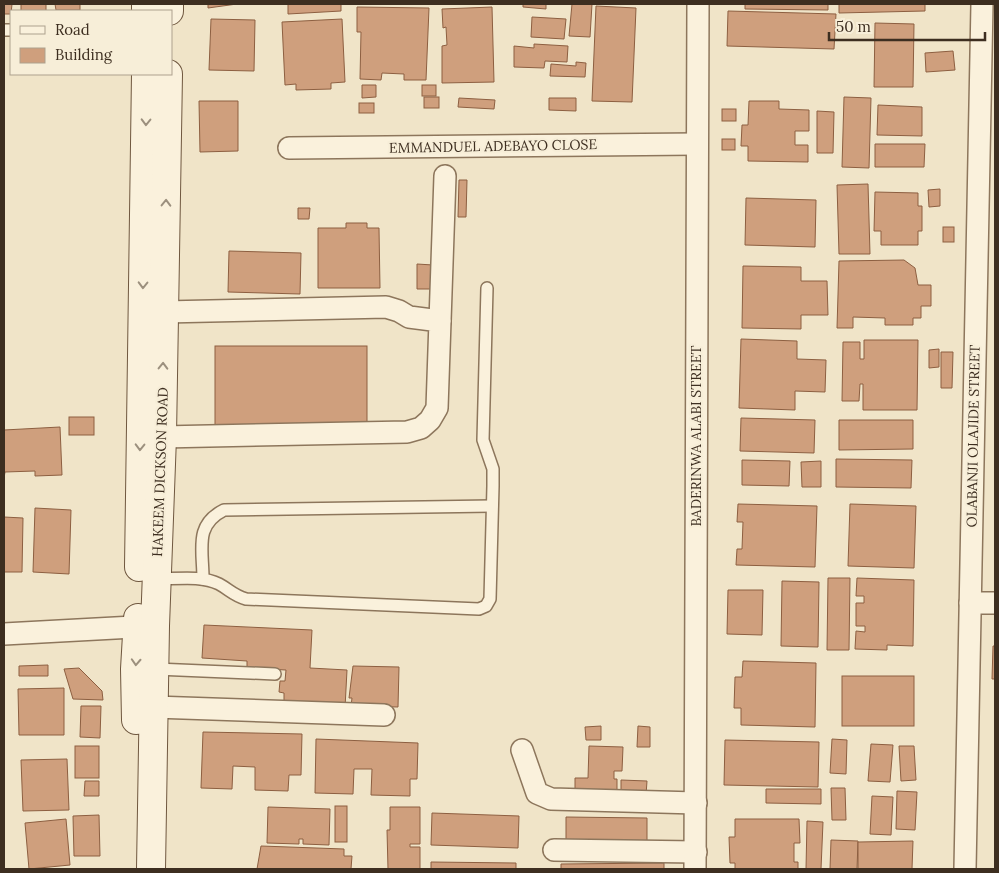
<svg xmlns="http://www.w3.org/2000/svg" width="999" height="873" font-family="Lora,serif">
	<rect width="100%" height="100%" fill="#f0e4c8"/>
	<!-- building -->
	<g fill="#cf9f7d" stroke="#8d5f41">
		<polygon points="4,4 12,4 11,14 4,14"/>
		<rect x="21" y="4" width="25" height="7"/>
		<polygon points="55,4 80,4 80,10 56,10"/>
		<polygon points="208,4 237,4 208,8"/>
		<polygon points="288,4 341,4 341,11 288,14"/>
		<polygon points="523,4 546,4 546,9 523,7"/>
		<polygon points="572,4 592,4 590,37 569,36"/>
		<polygon points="745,4 828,4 828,10 745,9"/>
		<polygon points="839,4 925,4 925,11 839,13"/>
		<polygon points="596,6 636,8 632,102 592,101"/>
		<polygon points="357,7 429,8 426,80 404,80 404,74 382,73 381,80 360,79 361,32 357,32"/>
		<polygon points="492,7 494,82 442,83 442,46 447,45 446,27 443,28 442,9"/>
		<polygon points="728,11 836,14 834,49 727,46"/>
		<polygon points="532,17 566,19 564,39 531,37"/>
		<polygon points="211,19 255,20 254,71 209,70"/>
		<polygon points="342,19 345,82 331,83 331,89 296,90 296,84 285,85 282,22"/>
		<polygon points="875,23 914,24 913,87 874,87"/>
		<polygon points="534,44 568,46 567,62 545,61 544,68 514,67 514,46 534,48"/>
		<polygon points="953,51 955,70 926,72 925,53"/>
		<polygon points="576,62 586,63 585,77 550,76 551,64 576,66"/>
		<polygon points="362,85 376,85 376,97 362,98"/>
		<rect x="422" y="85" width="14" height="11"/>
		<rect x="424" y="97" width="15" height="11"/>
		<polygon points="844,97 871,98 869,168 842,167"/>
		<polygon points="459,98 495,100 494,109 458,107"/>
		<polygon points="549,98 576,98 576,111 549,110"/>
		<polygon points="199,101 238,101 238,151 200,152"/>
		<polygon points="749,101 779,101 779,109 809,110 809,131 795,131 795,145 808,145 808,162 748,161 748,146 741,146 742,125 748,125"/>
		<rect x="359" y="103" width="15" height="10"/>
		<polygon points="878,105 922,107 922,136 877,135"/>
		<rect x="722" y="109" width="14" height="12"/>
		<polygon points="817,111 834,112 833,153 817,153"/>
		<rect x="722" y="139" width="13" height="11"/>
		<polygon points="875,144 925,144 924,167 875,167"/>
		<polygon points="459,180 467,180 466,217 458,217"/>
		<polygon points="868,184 870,254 839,254 837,185"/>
		<polygon points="940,189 940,206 929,207 928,190"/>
		<polygon points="875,192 918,193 918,206 922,206 922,231 918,231 918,245 881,245 881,231 874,231"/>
		<polygon points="746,198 816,200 815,247 745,245"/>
		<polygon points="298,208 310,208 309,219 298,219"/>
		<polygon points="346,223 367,223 367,228 379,228 380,288 318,288 318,228 346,228"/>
		<rect x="943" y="227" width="11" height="15"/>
		<polygon points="229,251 301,253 300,294 228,292"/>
		<polygon points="904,260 915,268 918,285 931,285 931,306 921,306 921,318 913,318 913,325 885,325 885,318 853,317 853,328 837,328 839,261"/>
		<polygon points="417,264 433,265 433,289 417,289"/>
		<polygon points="743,266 801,267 801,281 827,281 828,315 801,315 801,329 742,328"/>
		<polygon points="741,339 797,341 797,359 826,360 825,392 795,391 795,410 739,408"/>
		<polygon points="864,340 918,340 917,410 863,410 863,384 860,384 859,401 842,401 843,342 860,342 860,359 864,359"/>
		<rect x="215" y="346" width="152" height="81"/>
		<polygon points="939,349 939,367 929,368 929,350"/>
		<polygon points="941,352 953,352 952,388 941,388"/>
		<rect x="69" y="417" width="25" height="18"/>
		<polygon points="741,418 815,420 814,453 740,451"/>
		<polygon points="839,420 913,420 913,449 839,450"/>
		<polygon points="60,427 62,475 35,476 35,471 5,472 4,478 4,430"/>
		<polygon points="836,459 912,460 911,488 836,487"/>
		<polygon points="742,460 790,461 789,486 742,485"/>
		<polygon points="821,461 821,487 802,487 801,462"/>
		<polygon points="738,504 817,506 815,567 736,565 737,549 742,549 743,522 737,522"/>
		<polygon points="850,504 916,506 914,568 848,566"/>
		<polygon points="35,508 71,510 69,574 33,572"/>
		<polygon points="4,517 23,518 22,572 4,572"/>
		<polygon points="828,578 850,578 849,650 827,650"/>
		<polygon points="857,578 914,580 913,646 887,645 887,650 855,649 856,631 865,632 865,626 856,626 856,603 864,603 864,596 856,596"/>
		<polygon points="782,581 819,582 818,647 781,646"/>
		<polygon points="728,590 763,590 762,635 727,634"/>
		<polygon points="204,625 312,630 310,668 347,670 345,708 284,706 284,693 279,692 280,681 285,681 286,670 247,668 247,661 202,658"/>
		<polygon points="993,646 995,646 995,679 992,679"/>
		<polygon points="743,661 816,663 815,727 741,725 741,708 734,708 735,677 742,677"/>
		<polygon points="48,665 48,676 19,676 19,666"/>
		<polygon points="353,666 399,667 398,707 351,706 352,698 349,698"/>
		<polygon points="79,668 102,691 103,700 73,699 64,669"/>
		<rect x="842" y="676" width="72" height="50"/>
		<polygon points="64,688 64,735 19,735 18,689"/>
		<polygon points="81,706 101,706 100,738 80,737"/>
		<polygon points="601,726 601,740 586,740 585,727"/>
		<polygon points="638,726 650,727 650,747 637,747"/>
		<polygon points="203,732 302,734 301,775 289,775 288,791 255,790 255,767 233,766 232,789 201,788"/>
		<polygon points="316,739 418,743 417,779 410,779 410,796 371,795 372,769 354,769 353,794 315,793"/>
		<polygon points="832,739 847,740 846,774 830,773"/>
		<polygon points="725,740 819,742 818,787 724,785"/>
		<polygon points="871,744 893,745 890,782 868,781"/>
		<rect x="75" y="746" width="24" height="32"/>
		<polygon points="589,746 623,747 622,771 614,771 614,779 617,779 617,794 575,793 575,778 588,778"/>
		<polygon points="899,746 914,746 916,780 901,781"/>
		<polygon points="67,759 69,810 23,811 21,760"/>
		<polygon points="621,780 647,781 646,795 621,795"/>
		<polygon points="85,781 99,781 99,796 84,796"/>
		<polygon points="831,788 845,788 846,820 832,820"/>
		<polygon points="766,789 821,789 821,804 766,803"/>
		<polygon points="897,791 917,792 915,830 896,829"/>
		<polygon points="872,796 893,797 891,835 870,834"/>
		<rect x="335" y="806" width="12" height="36"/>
		<polygon points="268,807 330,809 329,845 303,844 303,839 299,839 299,844 267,843"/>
		<polygon points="390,807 420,807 420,844 410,844 410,847 420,847 420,869 388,869 387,830 390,830"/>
		<polygon points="432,813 519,816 518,848 431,845"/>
		<polygon points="99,815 100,856 74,856 73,816"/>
		<polygon points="566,817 647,818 647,847 566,846"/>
		<polygon points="66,819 70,865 29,869 25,823"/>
		<polygon points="735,819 799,819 800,843 794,843 794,862 798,862 798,869 735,869 735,863 730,863 729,837 735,837"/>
		<polygon points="807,821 823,822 821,869 806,869"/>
		<polygon points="831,840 858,841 857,869 830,869"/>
		<polygon points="913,841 912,869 858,869 858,842"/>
		<polygon points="261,846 344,849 344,856 352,856 351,869 257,869"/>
		<polygon points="431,862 516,863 516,869 431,869"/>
		<polygon points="664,863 664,869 561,869 561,864"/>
	</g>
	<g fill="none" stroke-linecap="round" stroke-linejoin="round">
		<defs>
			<g id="lane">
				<polyline points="4,30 11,30"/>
				<path d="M157,579C176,579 202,575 219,584C230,590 233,595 246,599L479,609L486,606L490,599L493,486V469L483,440L487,288"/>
				<path d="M203,579C203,549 194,525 224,510L492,506"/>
				<polyline points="156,669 275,674"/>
			</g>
			<g id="street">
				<polyline points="289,148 697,144"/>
				<polyline points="440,321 445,176"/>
				<polyline points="162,437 407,432 421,428 430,420 437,408 440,321 409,317 399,311 386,307 164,312"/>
				<polyline points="970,603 995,603"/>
				<polyline points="4,634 152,626"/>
				<polyline points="154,707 384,715"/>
				<polyline points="522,750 537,793 551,799 696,803"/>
				<polyline points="554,850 696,852"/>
				<polyline points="695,869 698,4"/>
				<polyline points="965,869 982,4"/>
			</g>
			<g id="secondary">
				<polyline points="146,4 146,11"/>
				<polyline points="169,11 169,4"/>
				<polyline points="139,567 146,74"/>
				<polyline points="136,720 135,669 138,618"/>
				<polyline points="151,869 155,626 162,437 168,74"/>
			</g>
		</defs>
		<!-- lane casing -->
		<use href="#lane" stroke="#8d765c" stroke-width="14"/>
		<!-- street casing -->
		<use href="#street" stroke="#8d765c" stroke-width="24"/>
		<!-- secondary casing -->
		<use href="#secondary" stroke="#6f573f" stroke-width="30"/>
		<!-- lane -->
		<use href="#lane" stroke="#faf1dc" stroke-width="11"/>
		<!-- street -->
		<use href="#street" stroke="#faf1dc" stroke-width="21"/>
		<!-- secondary -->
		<use href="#secondary" stroke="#faf1dc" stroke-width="28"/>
	</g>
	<!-- one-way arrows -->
	<defs><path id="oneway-chevron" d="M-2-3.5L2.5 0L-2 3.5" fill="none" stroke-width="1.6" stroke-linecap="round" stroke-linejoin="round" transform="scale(1.25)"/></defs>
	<g stroke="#9c907e">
		<use href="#oneway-chevron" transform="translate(146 122) rotate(91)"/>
		<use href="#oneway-chevron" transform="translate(166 203) rotate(-89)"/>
		<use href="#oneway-chevron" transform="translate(143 285) rotate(91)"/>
		<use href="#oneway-chevron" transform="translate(163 366) rotate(-89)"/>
		<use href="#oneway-chevron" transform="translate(140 447) rotate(91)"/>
		<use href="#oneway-chevron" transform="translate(136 662) rotate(93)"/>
	</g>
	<g text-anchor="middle" stroke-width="4.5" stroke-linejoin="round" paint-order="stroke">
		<!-- street labels -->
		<g font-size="14" fill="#3d2e20" stroke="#f7eed8">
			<text transform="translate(493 146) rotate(-1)" y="5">EMMANDUEL ADEBAYO CLOSE</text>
			<text transform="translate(696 436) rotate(-90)" y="5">BADERINWA ALABI STREET</text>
			<text transform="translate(973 436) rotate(-89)" y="5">OLABANJI OLAJIDE STREET</text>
			<text transform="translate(160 472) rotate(-88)" y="5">HAKEEM DICKSON ROAD</text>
		</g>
	</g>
	<!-- border -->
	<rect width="999" height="873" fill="none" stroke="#3d2e20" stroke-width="10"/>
	<!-- legend -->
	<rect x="10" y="10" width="162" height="65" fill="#f7eed8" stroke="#ada18e"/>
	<rect x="20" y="26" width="25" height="8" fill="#faf1dc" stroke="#ada18e"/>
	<text x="55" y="35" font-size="15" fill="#3d2e20">Road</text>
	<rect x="20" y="48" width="25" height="15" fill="#cf9f7d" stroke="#ada18e"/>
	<text x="55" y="60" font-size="15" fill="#3d2e20">Building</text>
	<!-- scale -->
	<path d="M829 32v8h156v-8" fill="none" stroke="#3d2e20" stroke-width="2.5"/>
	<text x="836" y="32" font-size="15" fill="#3d2e20" stroke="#f7eed8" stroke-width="4" paint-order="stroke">50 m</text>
</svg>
